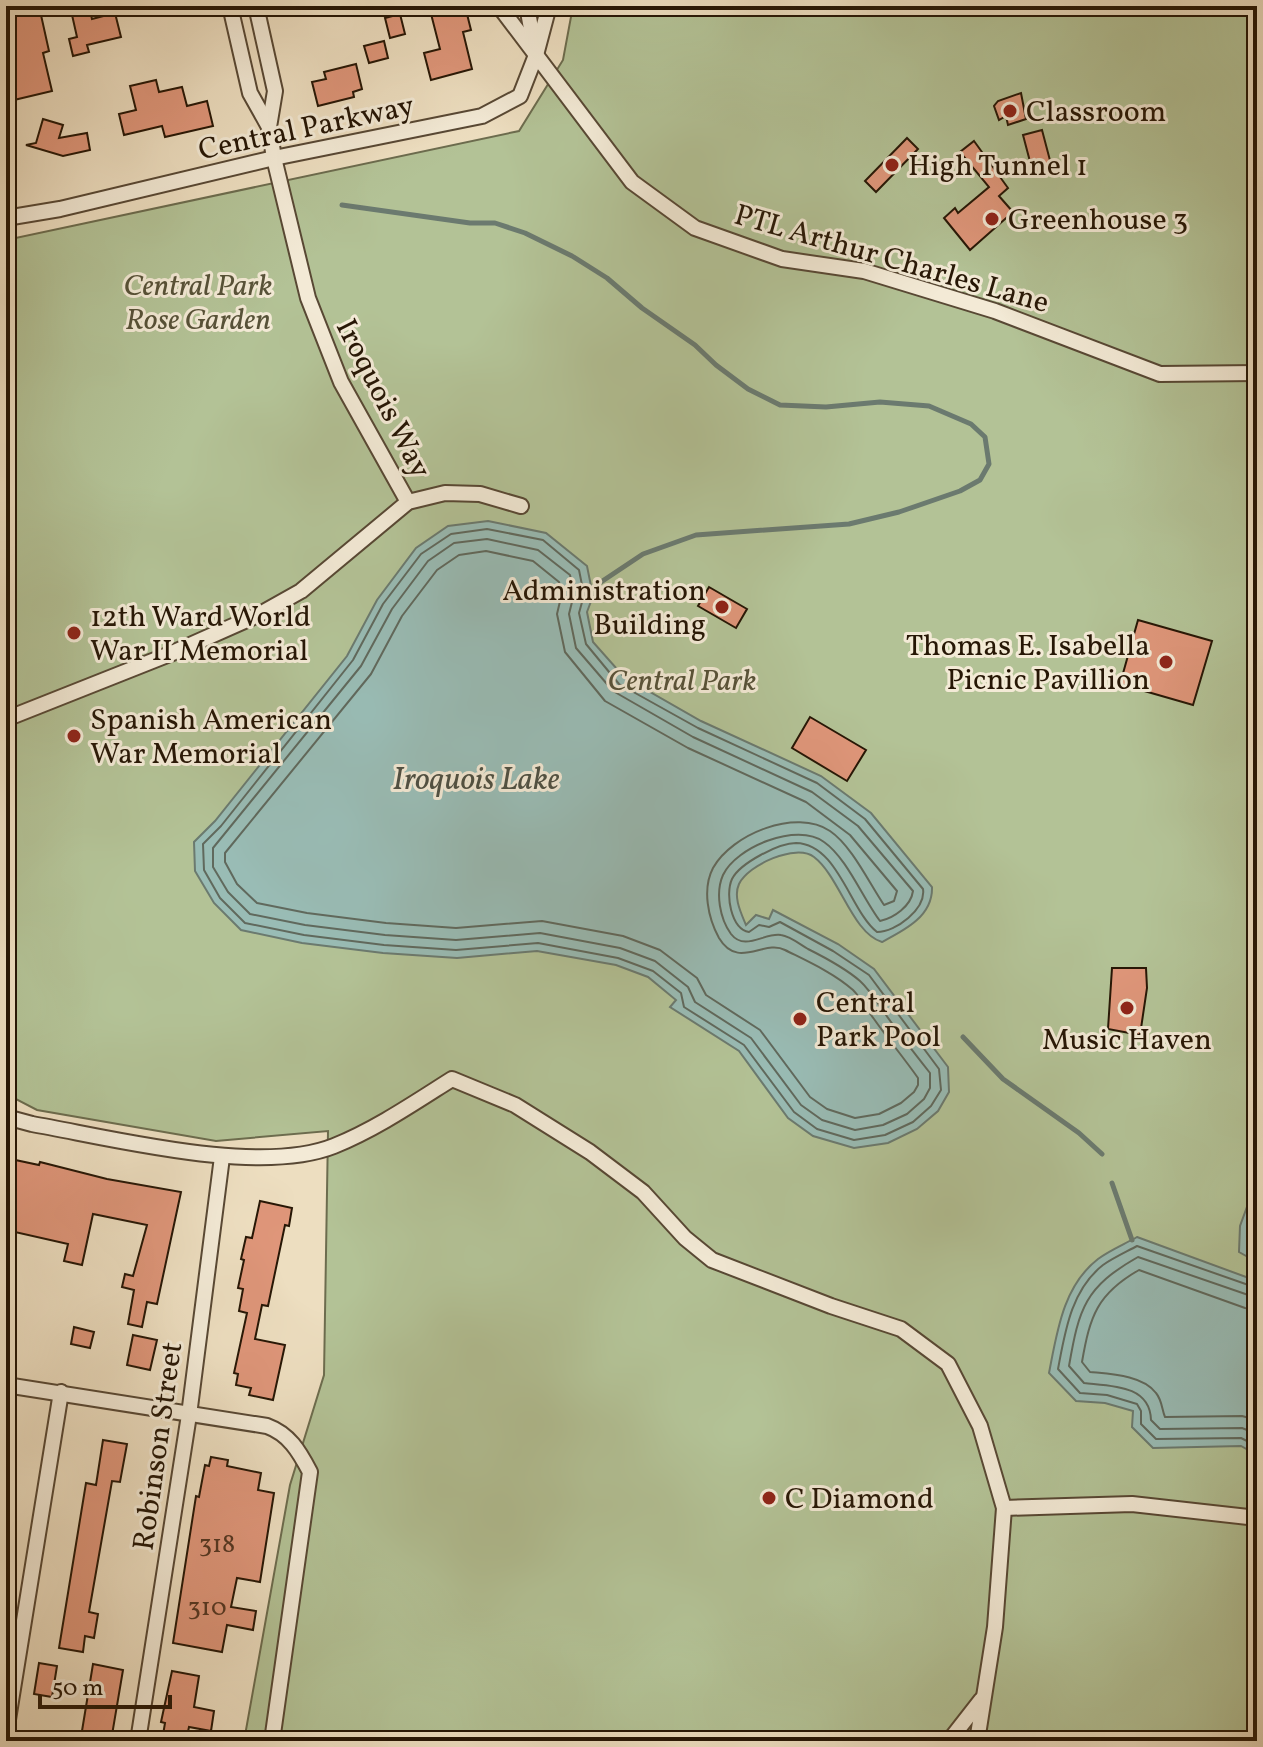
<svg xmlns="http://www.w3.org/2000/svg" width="1263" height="1747" font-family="Vollkorn,serif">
	<rect width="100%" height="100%" fill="#eddec0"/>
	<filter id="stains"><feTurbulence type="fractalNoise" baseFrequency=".0025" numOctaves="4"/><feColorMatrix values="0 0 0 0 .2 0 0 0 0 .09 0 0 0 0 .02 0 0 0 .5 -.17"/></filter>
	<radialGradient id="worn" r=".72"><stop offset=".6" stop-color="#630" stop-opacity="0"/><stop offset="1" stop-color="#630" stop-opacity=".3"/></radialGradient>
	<!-- green -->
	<polygon fill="#b3c296" stroke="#6c6c4e" stroke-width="2" points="573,6 1257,6 1257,1741 244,1741 290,1485 324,1375 328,1131 216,1141 37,1110 6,1094 6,240 519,131 563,60"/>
	<!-- water -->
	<g fill="#99bcb5" stroke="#6b7a6f" stroke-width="2">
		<path d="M488,521L546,533L587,566L593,596L587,612L593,642L624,677L701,721L821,776L871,813L932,887C933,916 905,930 882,942C852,933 840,877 814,857C796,843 748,865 739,884C733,897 741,913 746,925L756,915L769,919L773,910L838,944L874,969L948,1067L949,1092L938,1111L917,1129L888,1143L854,1148L813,1136L788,1118L739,1051L670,1007L676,1000L648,977L616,965L537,951L457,958L383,953L302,943L241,930L214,903L195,871L194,842L215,821L347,656L377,600L416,548L448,526Z"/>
		<polygon points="1251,1196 1257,1201 1257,1243 1248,1257 1239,1252 1240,1226"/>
		<path d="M1137,1237L1257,1281V1455L1241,1446L1153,1448L1132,1427L1133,1411L1105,1403L1076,1401L1049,1373C1057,1332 1063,1286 1098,1259C1110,1250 1125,1244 1137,1237Z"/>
	</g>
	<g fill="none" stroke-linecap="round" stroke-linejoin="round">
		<!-- shore -->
		<g stroke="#60695d" stroke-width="2">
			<path d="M487,529L543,540L579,570L584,595L579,613L586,644L619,684L698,728L817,783L865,819L923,889C926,909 896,932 877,932C850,911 838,844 796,843C779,843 740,863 732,879C725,894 731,929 749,932L759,925L769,927L780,922L833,951L869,975L939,1069L941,1090L931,1106L913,1122L885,1135L854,1140L817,1129L794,1112L744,1045L684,1007L681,993L653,971L618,958L538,943L456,950L384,945L304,935L245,923L220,898L204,870L203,844L221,826L353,660L383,604L421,554L451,534Z"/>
			<path d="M487,539L538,550L570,575L574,594L569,614L576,648L613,691L693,737L812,792L858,826L913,891C911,906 894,918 880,921C863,899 847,858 824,842C797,822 736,847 723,875C715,893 720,919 731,934C745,952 765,932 781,935C790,936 801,945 808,949C826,958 845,968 860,981C870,990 878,1004 886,1015C900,1035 915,1054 930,1073V1088L924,1099L907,1114L883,1125L855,1130L822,1120L801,1105L751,1038L695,1002L688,987L655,961L620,948L540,933L456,940L385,935L305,925L250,914L228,892L213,867V848L361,666L392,609L428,561L454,543Z"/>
			<path d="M486,551L533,561L559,582L562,593L557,614L565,652L605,701L688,748L806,802L850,835L897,891L894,901L884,905C869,883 852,846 830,831C796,808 732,834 713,868C702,889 708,918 719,938C738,970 764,939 785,950C807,961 834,973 853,990C861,998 867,1010 874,1019C888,1039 904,1058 918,1078V1085L914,1092L901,1103L879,1114L855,1118L827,1109L810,1097L760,1030L706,995L697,978L660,950L623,936L542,921L456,928L386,923L307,913L257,903L237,884L225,862V853L371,674L402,616L437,570L459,555Z"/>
			<path d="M1257,1288L1137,1246C1126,1252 1113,1258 1103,1265C1071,1290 1065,1332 1058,1369L1080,1393L1107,1395L1137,1404L1141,1411V1424L1156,1439L1241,1438L1257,1446"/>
			<path d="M1257,1298L1138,1257C1085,1287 1079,1308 1069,1366L1084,1383C1112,1386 1150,1385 1151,1420L1160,1429L1242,1428L1257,1434"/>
			<path d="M1257,1310L1245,1308L1139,1270C1097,1294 1090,1316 1082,1362L1090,1372C1110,1374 1143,1375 1156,1393C1162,1400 1162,1410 1165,1417L1242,1416L1257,1420"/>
		</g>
		<!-- stream -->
		<g stroke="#6b7a6f" stroke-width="5">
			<polyline points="342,205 470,223 495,223 525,233 572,256 607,278 642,308 695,345 716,365 748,389 780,405 826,407 880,402 929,406 971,424 985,437 989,464 980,480 960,491 899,512 849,524 696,535 643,554 592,588"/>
			<polyline points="963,1037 1003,1079 1079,1133 1102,1154"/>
			<polyline points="1112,1183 1132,1240"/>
		</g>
	</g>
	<!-- building -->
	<g fill="#df967a" stroke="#261605" stroke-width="2">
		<polygon points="29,6 39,6 49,51 43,53 52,91 14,100 6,60 6,11"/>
		<polygon points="70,6 89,6 92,19 115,13 121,37 87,45 89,52 73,56 69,39 77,37"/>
		<polygon points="429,6 452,6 454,13 466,10 471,30 463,32 472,69 431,80 424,53 440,49"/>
		<polygon points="400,14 405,34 390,38 385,18"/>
		<polygon points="384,41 388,58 369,63 364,46"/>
		<polygon points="356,64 362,89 353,92 354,97 318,106 312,82 326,79 324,72"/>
		<polygon points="156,80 159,92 182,87 187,106 207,101 213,126 165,137 162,126 124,135 119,114 136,110 130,86"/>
		<polygon points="1021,93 1026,119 1008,125 1006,116 999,120 994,106 998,101"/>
		<polygon points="43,119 63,125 59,138 87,133 90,150 63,156 26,145 36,143"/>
		<polygon points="1042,130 1052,168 1033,173 1023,135"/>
		<polygon points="907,138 918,149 876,192 865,181"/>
		<polygon points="974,141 1008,188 999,196 1013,212 970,250 944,218 955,208 958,213 989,187 960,152"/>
		<polygon points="709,587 747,609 736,628 698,606"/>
		<polygon points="1138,620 1212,641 1193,705 1120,684"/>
		<polygon points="810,717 866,750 847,781 792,748"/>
		<polygon points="1112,968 1146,968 1147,988 1140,1035 1108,1029"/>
		<polygon points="6,1158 39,1165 40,1162 107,1179 181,1192 157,1304 147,1302 142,1327 128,1324 134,1290 122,1287 125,1274 133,1276 147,1225 93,1214 82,1265 64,1261 68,1244 6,1230"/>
		<polygon points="260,1201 292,1208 289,1226 285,1225 268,1306 262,1305 255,1339 285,1345 273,1400 249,1395 251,1388 236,1385 238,1374 234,1373 247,1313 239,1311 243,1289 238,1288 244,1260 241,1259 246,1237 252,1238"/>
		<polygon points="74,1327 94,1332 90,1348 71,1344"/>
		<polygon points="133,1335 157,1340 150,1370 127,1365"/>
		<polygon points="103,1440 127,1444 120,1482 112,1481 89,1612 98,1614 94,1638 85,1636 83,1652 59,1648 86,1483 96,1485"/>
		<polygon points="211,1457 228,1460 227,1466 261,1473 258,1490 274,1493 260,1582 237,1578 231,1607 256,1611 253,1630 227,1625 222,1652 173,1643 196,1496 199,1497 205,1465 209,1466"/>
		<polygon points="39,1663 57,1666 52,1697 34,1694"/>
		<polygon points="93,1664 123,1670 111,1741 81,1737"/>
		<polygon points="172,1671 199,1676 194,1707 214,1711 211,1731 189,1727 186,1741 162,1741 165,1723 161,1722"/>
	</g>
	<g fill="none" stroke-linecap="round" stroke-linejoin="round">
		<defs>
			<g id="street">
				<polyline points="230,6 250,93 269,127"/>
				<polyline points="256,6 275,91 269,127 274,158 308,298 341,382 408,502"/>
				<polyline points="499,6 632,182 695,228 782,259 864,271 995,311 1160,374 1257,373"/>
				<polyline points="527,6 535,51"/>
				<polyline points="6,218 60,209 274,158 482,116 520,96 536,55 549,6"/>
				<polyline points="6,719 170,654 260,614 301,591 408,502 445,493 480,494 521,506"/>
				<path d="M6,1117L32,1124C112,1138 259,1176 334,1146C376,1129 414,1103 452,1079L515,1105L590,1152L643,1192L685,1238L712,1260L831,1306L901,1329L948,1364L980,1426L1004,1508L995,1627L977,1741"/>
				<path d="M6,1385L267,1426C289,1434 299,1451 310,1472L272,1741"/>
				<polyline points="1004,1508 1132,1504 1257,1518"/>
				<polyline points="6,1732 61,1392"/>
				<polyline points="138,1741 189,1415 222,1157"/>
				<polyline points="949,1741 981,1700"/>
			</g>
		</defs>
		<!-- street casing -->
		<use href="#street" stroke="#584834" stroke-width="18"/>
		<!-- street -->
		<use href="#street" stroke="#f3ead6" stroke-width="14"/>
	</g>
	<!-- markers -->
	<g fill="#8f2418" stroke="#f3ead6" stroke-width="3">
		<circle cx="1010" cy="111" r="8"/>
		<circle cx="892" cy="165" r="8"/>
		<circle cx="992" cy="219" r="8"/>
		<circle cx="722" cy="607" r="8"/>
		<circle cx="74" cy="633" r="8"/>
		<circle cx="1166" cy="662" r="8"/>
		<circle cx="74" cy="736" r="8"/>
		<circle cx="1127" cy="1008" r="8"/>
		<circle cx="800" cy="1019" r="8"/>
		<circle cx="769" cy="1498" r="8"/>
	</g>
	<g text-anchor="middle" stroke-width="6" stroke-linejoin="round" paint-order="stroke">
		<!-- number labels -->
		<g font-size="26" fill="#543622">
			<text x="217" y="1552">318</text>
			<text x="207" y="1615">310</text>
		</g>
		<!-- poi labels -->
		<g font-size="30" fill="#261605" stroke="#f3ead6" text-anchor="start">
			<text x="1026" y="121">Classroom</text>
			<text x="908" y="175">High Tunnel 1</text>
			<text x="1008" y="229">Greenhouse 3</text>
			<text x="706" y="600" text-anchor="end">Administration<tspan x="706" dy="34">Building</tspan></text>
			<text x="90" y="626">12th Ward World<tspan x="90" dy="34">War II Memorial</tspan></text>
			<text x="1150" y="655" text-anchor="end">Thomas E. Isabella<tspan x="1150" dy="34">Picnic Pavillion</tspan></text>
			<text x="90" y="729">Spanish American<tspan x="90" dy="34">War Memorial</tspan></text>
			<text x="816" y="1012">Central<tspan x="816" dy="34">Park Pool</tspan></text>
			<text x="1127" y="1049" text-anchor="middle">Music Haven</text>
			<text x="785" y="1508">C Diamond</text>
		</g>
		<!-- street labels -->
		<g font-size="30" fill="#261605" stroke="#f3ead6">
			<text transform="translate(306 127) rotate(-12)" y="10">Central Parkway</text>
			<text transform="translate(892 258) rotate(16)" y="10">PTL Arthur Charles Lane</text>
			<text transform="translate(384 398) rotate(63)" y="10">Iroquois Way</text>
			<text transform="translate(157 1446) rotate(-82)" y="10">Robinson Street</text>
		</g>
		<!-- park labels -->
		<g font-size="30" font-style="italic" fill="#575238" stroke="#f3ead6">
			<text x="198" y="295">Central Park<tspan x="198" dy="34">Rose Garden</tspan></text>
			<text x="682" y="690">Central Park</text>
		</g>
		<!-- water labels -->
		<g font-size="32" font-style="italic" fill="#4e5043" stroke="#f3ead6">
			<text x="476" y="789">Iroquois Lake</text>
		</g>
	</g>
	<!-- margin -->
	<rect width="1263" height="1747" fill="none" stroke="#eddec0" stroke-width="32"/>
	<rect x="8" y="8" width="1247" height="1731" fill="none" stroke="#261605" stroke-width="4"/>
	<rect x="16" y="16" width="1231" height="1715" fill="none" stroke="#261605" stroke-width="2"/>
	<!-- scale -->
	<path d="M40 1695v12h130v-12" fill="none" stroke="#261605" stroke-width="4"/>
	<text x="52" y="1695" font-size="24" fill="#261605" stroke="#f3ead6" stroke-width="6" paint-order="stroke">50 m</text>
	<rect width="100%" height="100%" filter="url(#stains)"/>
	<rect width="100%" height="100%" fill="url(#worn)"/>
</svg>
